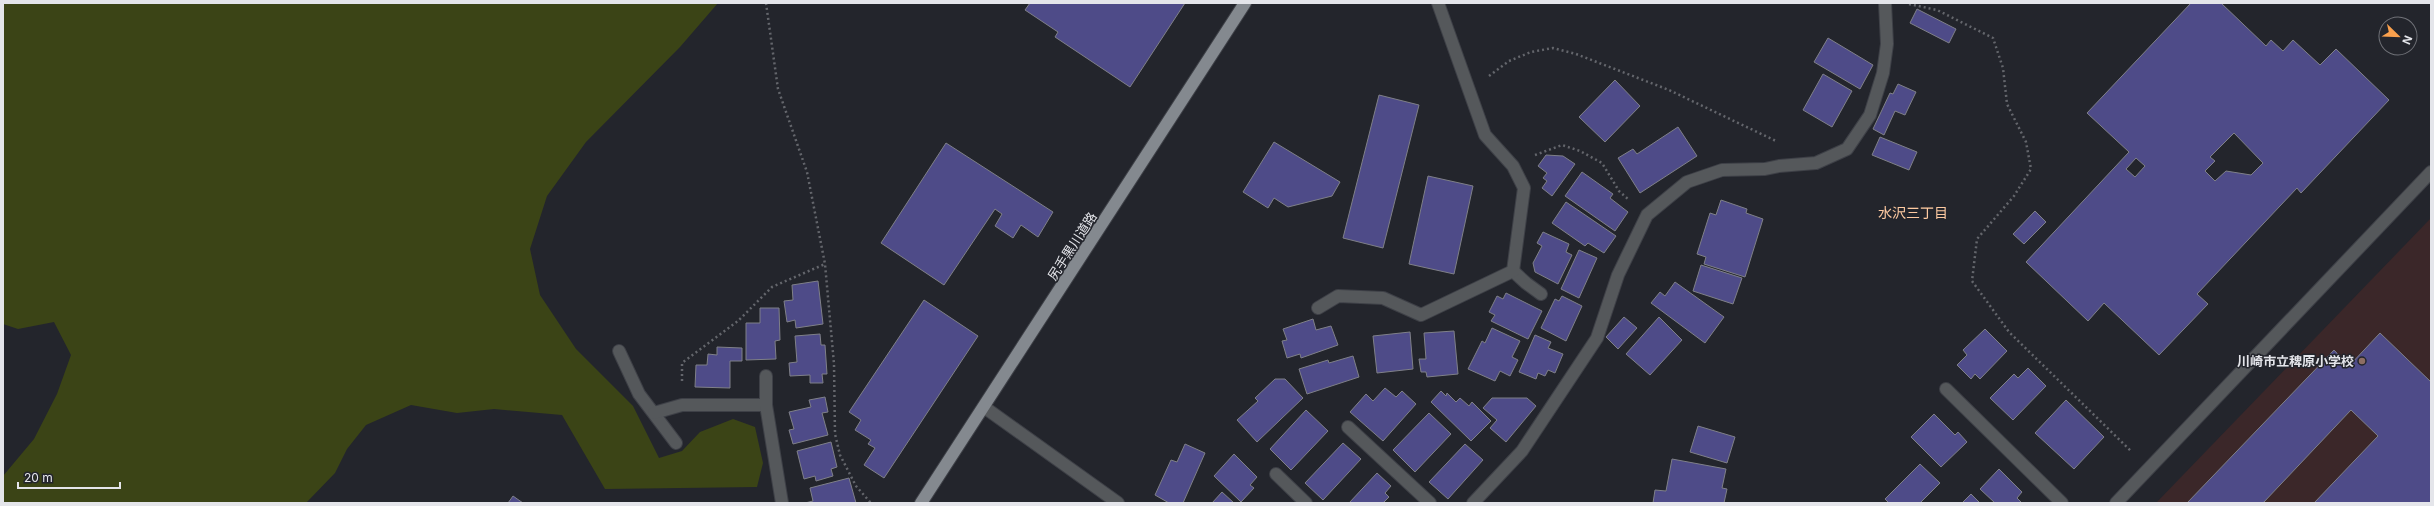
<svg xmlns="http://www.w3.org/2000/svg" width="2434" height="506" font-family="Inter,'Noto Sans JP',sans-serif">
	<rect width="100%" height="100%" fill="#23252c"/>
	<!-- education -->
	<polygon fill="#3b2729" points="2431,218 2431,503 2156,503"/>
	<!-- green -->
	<polygon fill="#3b4416" points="3,3 718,3 680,47 586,142 547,196 530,249 540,295 576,349 633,406 659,458 682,451 700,432 733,419 755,427 763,463 757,487 605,489 562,415 494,409 457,413 411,405 366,425 347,449 335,473 306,503 3,503 3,476 34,439 57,394 71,355 54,322 18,329 3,324"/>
	<!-- building -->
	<g fill="#4e4b88" stroke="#7f8088" fill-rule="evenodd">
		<polygon points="1030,3 1185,3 1130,87 1055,37 1058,32 1025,10"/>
		<path d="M2191,3H2221L2266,46L2271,40L2283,51L2293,40L2320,65L2336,49L2389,100L2301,193L2297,188L2197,294L2208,304L2159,355L2104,303L2088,321L2026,262L2129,152L2087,113ZM2234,133L2263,163L2251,175L2226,171L2215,181L2205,171L2215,161L2210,157ZM2136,158L2145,166L2135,177L2126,169Z"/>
		<polygon points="1917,9 1956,29 1949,43 1910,23"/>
		<polygon points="1828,38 1873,65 1860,89 1814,62"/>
		<polygon points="1823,74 1852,91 1832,127 1803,110"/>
		<polygon points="1615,80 1640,106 1605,142 1579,117"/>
		<polygon points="1898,84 1916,92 1905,115 1895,111 1884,135 1873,129 1890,93 1893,94"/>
		<polygon points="1379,95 1419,105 1383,248 1343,238"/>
		<polygon points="1678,127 1697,156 1640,193 1618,158 1633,149 1637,154"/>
		<polygon points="1880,137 1917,152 1909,170 1872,155"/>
		<polygon points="1274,142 1340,182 1332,196 1288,207 1274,198 1268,208 1243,192"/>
		<polygon points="946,143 1053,212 1038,237 1021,225 1013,238 995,226 1002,214 995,209 944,285 881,243"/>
		<polygon points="1546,155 1563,156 1575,164 1552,196 1542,188 1547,181 1543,178 1547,173 1538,166"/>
		<polygon points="1582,172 1613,194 1610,198 1628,212 1615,231 1565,196"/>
		<polygon points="1428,176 1473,186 1454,274 1409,264"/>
		<polygon points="1721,200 1747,209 1746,213 1763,219 1745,277 1704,264 1706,257 1697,254 1710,213 1716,215"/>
		<polygon points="1566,202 1616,236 1604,253 1588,243 1585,246 1552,223"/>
		<polygon points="2035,211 2046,222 2024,244 2013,234"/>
		<polygon points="1543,232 1569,244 1566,252 1572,255 1558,284 1535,272 1533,263 1542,246 1537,243"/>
		<polygon points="1579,250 1597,258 1579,298 1561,289"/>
		<polygon points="1701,265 1742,278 1733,304 1693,291"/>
		<polygon points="818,281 823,324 796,328 795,320 787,322 784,301 793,300 792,285"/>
		<polygon points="1675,282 1724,317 1705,343 1651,303 1660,292 1665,296"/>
		<polygon points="1506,293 1542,311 1528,339 1491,321 1495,315 1489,312 1497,296 1503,299"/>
		<polygon points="1562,296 1582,306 1566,341 1541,328 1555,299 1559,301"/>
		<polygon points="924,300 978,336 884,478 864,465 875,448 868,444 871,440 855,430 861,420 849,412"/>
		<polygon points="760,308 779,308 780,340 775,341 776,359 746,360 746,323 760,323"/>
		<polygon points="1624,317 1637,328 1618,349 1606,337"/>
		<polygon points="1659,317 1682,340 1650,375 1626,354"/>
		<polygon points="1313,319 1316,330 1331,326 1338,345 1301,358 1300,354 1287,358 1282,341 1287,340 1283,329"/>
		<polygon points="1492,328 1520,341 1512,357 1518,360 1510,376 1500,371 1495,381 1468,369 1482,341 1485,343"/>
		<polygon points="1985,329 2007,351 1980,379 1975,374 1971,379 1957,365 1967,355 1963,350"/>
		<polygon points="1454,331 1458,374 1427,377 1426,372 1421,372 1419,359 1426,359 1424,333"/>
		<polygon points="1410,332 1413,369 1377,373 1373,336"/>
		<polygon points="2380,333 2431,382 2431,503 2314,503 2378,436 2351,410 2263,503 2187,503 2334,350 2349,366"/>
		<polygon points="820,334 821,345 825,345 827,374 822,374 823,383 810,383 810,375 790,376 789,363 797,362 795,336"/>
		<polygon points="1535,335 1551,342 1548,348 1563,354 1555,373 1548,370 1545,376 1538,373 1536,379 1519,372"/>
		<polygon points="717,347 742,348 742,361 730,361 730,388 695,387 696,365 707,365 708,354 717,355"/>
		<polygon points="1353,356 1359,377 1307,394 1299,369 1328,360 1329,363"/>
		<polygon points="2028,368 2046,386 2013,420 1990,398 2014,374 2018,378"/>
		<polygon points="1275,379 1285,379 1303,398 1257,442 1237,420 1258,401 1255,398"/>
		<polygon points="1385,388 1396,397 1402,391 1416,404 1383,441 1350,412 1366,394 1373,401"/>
		<polygon points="1441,391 1446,396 1447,393 1456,402 1460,398 1469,406 1472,402 1491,421 1471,441 1431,402"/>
		<polygon points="825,397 828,412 822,413 828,435 793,444 789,430 794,429 789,412 811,407 809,400"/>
		<polygon points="1492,398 1527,398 1536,406 1506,442 1490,428 1497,420 1483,408"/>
		<polygon points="2066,400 2104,437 2074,469 2035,433"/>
		<polygon points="1306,410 1328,431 1291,470 1270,449"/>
		<polygon points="1429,413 1451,434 1415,472 1393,450"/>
		<polygon points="1934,414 1955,435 1958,432 1967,442 1941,467 1911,437"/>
		<polygon points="1698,426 1735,437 1727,463 1690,452"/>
		<polygon points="831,442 837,467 831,469 833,476 816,481 815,476 804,479 797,451"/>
		<polygon points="1343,443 1361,459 1323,500 1305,483"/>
		<polygon points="1185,444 1205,453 1183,503 1169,503 1155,495 1171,460 1177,462"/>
		<polygon points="1465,444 1483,460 1448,499 1429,482"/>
		<polygon points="1234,454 1257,477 1250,485 1254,488 1241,502 1214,476"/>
		<polygon points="1672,459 1726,469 1722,488 1727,489 1724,503 1653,503 1655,490 1666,491"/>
		<polygon points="1920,464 1940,483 1920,503 1889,503 1885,499"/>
		<polygon points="1999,469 2022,492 2017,498 2022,503 1995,503 1980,489"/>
		<polygon points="1377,473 1391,486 1385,493 1389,497 1383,503 1349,503"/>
		<polygon points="849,478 856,503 805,503 813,501 810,488"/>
		<polygon points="1222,492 1234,503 1212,503"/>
		<polygon points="1971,494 1980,503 1962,503"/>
		<polygon points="513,496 523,503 508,503"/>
	</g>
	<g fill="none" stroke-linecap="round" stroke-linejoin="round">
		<defs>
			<g id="lane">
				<polyline points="1513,271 1526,283 1541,294"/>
				<polyline points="619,351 639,394 676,443"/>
				<polyline points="1946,389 2062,503"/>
				<polyline points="984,407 1118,503"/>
				<polyline points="654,413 682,405 766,405"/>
				<polyline points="1348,427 1430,503"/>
				<polyline points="1276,474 1306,503"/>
			</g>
			<g id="street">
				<polyline points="1318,308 1338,296 1383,298 1421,315 1513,271 1524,188 1513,166 1485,135 1438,3"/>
				<polyline points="766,376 766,405 782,503"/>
				<polyline points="1473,503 1522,451 1597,338 1618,275 1647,215 1687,182 1722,170 1765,169 1779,166 1816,163 1847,149 1870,115 1883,73 1887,44 1885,3"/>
				<polyline points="2116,503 2431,172"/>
			</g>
			<polyline id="primary" points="921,503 1245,3"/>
		</defs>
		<!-- lane casing -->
		<use href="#lane" stroke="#3e4047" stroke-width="14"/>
		<!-- street casing -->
		<use href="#street" stroke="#3e4047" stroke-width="14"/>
		<!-- primary casing -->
		<use href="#primary" stroke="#3e4047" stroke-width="14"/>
		<!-- path -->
		<g stroke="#64666c" stroke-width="2.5" stroke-dasharray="2 3" stroke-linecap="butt">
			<polyline points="766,3 778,89 807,172 825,264 834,364 835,434 840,455 856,486 871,503"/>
			<polyline points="1909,4 1937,10 1993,38 2003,68 2007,104 2026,142 2031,169 2014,196 1977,239 1972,281 2009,332 2131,451"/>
			<polyline points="1489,76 1509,61 1531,52 1553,48 1576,54 1669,90 1776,141"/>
			<polyline points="1535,155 1562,145 1580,151 1602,163 1619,191 1629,200"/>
			<polyline points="682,381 682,363 738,321 772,287 825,264"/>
		</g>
		<!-- lane -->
		<use href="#lane" stroke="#55585b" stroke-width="12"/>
		<!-- street -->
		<use href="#street" stroke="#55585b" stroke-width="12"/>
		<!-- primary -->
		<use href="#primary" stroke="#84898f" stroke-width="12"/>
	</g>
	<!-- markers -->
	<circle fill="#8d6e63" stroke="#23252c" stroke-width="1.5" cx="2362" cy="361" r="4"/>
	<g text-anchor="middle" stroke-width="3" stroke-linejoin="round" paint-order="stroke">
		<!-- street labels -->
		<g font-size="13" fill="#e4e5ea" stroke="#23252c">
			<text transform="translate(1072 246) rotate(-57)" y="5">尻手黒川道路</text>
		</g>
		<!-- poi labels -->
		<g font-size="13" font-weight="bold" fill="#e4e5ea" stroke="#23252c" text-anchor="end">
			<text x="2354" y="366">川崎市立稗原小学校</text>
		</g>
		<!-- neighbourhood labels -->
		<g font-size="14" fill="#fecaa1" stroke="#23252c">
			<text x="1913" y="218">水沢三丁目</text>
		</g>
	</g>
	<!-- border -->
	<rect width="2434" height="506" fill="none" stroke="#e4e5ea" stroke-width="8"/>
	<!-- north arrow -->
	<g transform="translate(2398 36) rotate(113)"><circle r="19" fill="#23252c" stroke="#707278"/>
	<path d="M0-3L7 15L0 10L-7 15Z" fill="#f9a04d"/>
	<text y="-6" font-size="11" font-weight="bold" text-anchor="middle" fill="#e4e5ea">N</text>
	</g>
	<!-- scale -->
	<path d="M18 482v6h102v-6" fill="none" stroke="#e4e5ea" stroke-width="2"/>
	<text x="24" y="482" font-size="12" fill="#e4e5ea" stroke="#23252c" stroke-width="3" paint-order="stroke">20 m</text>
</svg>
